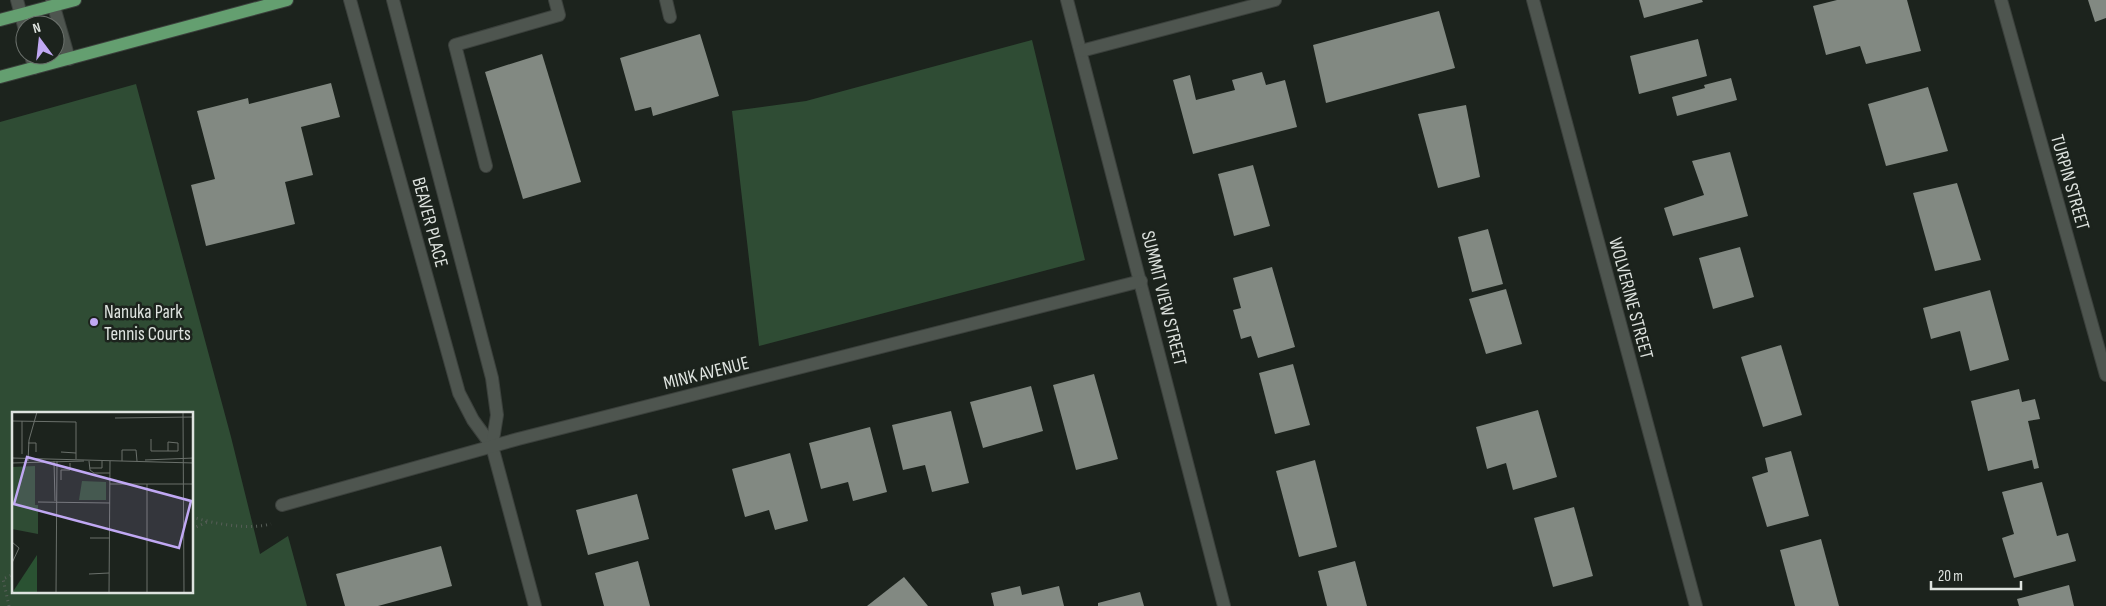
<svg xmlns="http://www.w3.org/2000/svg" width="2106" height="606" font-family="'Sofia Sans Condensed',sans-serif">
	<rect width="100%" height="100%" fill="#1c231d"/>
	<!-- green -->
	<g fill="#2f4c34" fill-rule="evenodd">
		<polygon points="1032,40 1085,260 759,346 732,111 806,101"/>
		<path d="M136,84L231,437L260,554L288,536L307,606H0V122ZM14,414H192V592H14Z"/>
	</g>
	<!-- building -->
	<g fill="#828982">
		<polygon points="1639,0 1702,0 1703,2 1644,18"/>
		<polygon points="1837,0 1907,0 1921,51 1866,64 1860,46 1826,55 1813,6"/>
		<polygon points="2088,0 2106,0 2106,18 2095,22"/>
		<polygon points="1439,11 1455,68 1326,103 1313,45"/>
		<polygon points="700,34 719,96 653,116 651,107 635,111 620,58"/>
		<polygon points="1698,39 1707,76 1639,94 1630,56"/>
		<polygon points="542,54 581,182 523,199 485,72"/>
		<polygon points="1262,72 1266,85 1285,80 1297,127 1193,154 1173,80 1190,75 1196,100 1235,90 1232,80"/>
		<polygon points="1731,78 1737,100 1677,116 1672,97 1705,88 1704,85"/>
		<polygon points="331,83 340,117 301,127 313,175 285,182 295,224 206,246 191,185 215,179 197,111 248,98 249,104"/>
		<polygon points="1928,87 1948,151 1886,166 1868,104"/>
		<polygon points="1466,105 1480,177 1438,188 1418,114"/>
		<polygon points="1730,152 1748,216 1673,236 1664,208 1704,195 1692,161"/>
		<polygon points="1253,165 1270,226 1234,236 1218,174"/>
		<polygon points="1957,183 1981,260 1935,271 1913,193"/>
		<polygon points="1488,229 1503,284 1472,292 1458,237"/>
		<polygon points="1740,247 1754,297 1713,309 1699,258"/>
		<polygon points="1272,267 1295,347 1258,358 1251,336 1241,339 1233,310 1241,308 1233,278"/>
		<polygon points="1506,289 1522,344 1486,354 1469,299"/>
		<polygon points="1990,290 2009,360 1970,371 1960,331 1931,339 1923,308"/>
		<polygon points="1781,345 1802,415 1763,427 1741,357"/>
		<polygon points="1293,364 1310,425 1275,434 1259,373"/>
		<polygon points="1094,374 1118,459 1076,470 1053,385"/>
		<polygon points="1031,386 1043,431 983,448 970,402"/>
		<polygon points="2019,389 2022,402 2035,399 2040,419 2028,421 2039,468 2034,469 2032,460 1988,471 1971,401"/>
		<polygon points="1538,410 1557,477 1513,490 1506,463 1487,469 1476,427"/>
		<polygon points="951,411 969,483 932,492 925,465 903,470 892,425"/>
		<polygon points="870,427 887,492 853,501 848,482 821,489 809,443"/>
		<polygon points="1791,451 1809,516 1767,527 1752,477 1768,472 1765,458"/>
		<polygon points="790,453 808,521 775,530 769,510 745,517 732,469"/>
		<polygon points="1315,460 1337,547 1299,557 1276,471"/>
		<polygon points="2042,482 2057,536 2068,533 2076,561 2014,578 2002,538 2014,534 2002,492"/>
		<polygon points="637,494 649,539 588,555 576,510"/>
		<polygon points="1574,507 1593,576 1553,587 1534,518"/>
		<polygon points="1821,539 1839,606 1795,606 1780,550"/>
		<polygon points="441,546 452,586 378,606 345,606 336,574"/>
		<polygon points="638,561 650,606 604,606 595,573"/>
		<polygon points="1355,561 1367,606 1327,606 1318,571"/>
		<polygon points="904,577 928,606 867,606"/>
		<polygon points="2069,585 2074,606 2019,606 2017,599"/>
		<polygon points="1020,586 1022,595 1059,586 1064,606 994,606 991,593"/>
		<polygon points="1140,592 1144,606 1098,606 1098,603"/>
	</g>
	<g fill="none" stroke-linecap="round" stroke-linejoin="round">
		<defs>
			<g id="minor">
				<polyline points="17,0 25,30"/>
				<polyline points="52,0 69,59"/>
				<polyline points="350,0 459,393 473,420 492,446 535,606"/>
				<polyline points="393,0 492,378 497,415 492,446"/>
				<polyline points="666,0 670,17"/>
				<polyline points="1067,0 1224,606"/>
				<polyline points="1533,0 1696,606"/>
				<polyline points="2001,0 2106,375"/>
				<polyline points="1081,51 1275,0"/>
				<polyline points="31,55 34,68"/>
				<polyline points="486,166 455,45 559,15 555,0"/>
				<polyline points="282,505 518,439 1141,281"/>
			</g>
			<g id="major">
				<polyline points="0,20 75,0"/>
				<polyline points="0,77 287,0"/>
			</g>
		</defs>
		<!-- minor casing -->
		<use href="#minor" stroke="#3b403c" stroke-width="14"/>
		<!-- major casing -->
		<use href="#major" stroke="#3b403c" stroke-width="14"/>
		<!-- path -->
		<g stroke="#575e58" stroke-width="3" stroke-dasharray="1 4" stroke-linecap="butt">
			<polyline points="89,412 90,414"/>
			<path d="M192,517C216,524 247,530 271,524"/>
			<polyline points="192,529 207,522"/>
			<polyline points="9,606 3,579 14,574"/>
		</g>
		<!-- minor -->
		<use href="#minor" stroke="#4e554f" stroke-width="12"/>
		<!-- major -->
		<use href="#major" stroke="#649f70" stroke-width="12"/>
	</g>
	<!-- markers -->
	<circle fill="#c0a8f3" stroke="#1c231d" stroke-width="2" cx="94" cy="322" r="5"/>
	<g text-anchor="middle" stroke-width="5" stroke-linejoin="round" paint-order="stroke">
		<!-- street labels -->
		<g font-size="19" fill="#dee3df" stroke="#1c231d">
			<text transform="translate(2071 182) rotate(74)" y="7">TURPIN STREET</text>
			<text transform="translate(431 222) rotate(75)" y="7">BEAVER PLACE</text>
			<text transform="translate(1165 298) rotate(76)" y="7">SUMMIT VIEW STREET</text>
			<text transform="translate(1632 298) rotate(75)" y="7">WOLVERINE STREET</text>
			<text transform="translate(706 372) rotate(-14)" y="7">MINK AVENUE</text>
		</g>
		<!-- poi labels -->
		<g font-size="19" fill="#dee3df" stroke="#1c231d" text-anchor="start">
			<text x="104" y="318">Nanuka Park<tspan x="104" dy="22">Tennis Courts</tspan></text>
		</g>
	</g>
	<!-- overview -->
	<g transform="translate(12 412)">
		<rect width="181" height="181" fill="#1c231d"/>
		<path d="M23,54V93H26V122L0,117V55ZM70,69L94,70V88H67Z" fill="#2f4c34"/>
		<path d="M25,143V181H0Z" fill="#2a5232"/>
		<path fill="none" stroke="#6a706b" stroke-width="1" d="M171,0L172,182M103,6L182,5M0,9L64,10V47M139,27V39H166V31L156,30V39M16,31H24V40M49,40L64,41M10,42V9M0,46L182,51M133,48L182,46M16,49L17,28L25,0M42,49L43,89M77,49L78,58L82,61H98M110,49V38H124L125,49M0,51L72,49M78,56H90V49M49,68V58H58V51M98,72H182M135,72V182M26,90L98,91M78,126H98M0,130L7,136L0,151M77,162L97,161M44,182L45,49M97,182L98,49"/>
		<path fill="#c0a8f3" fill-opacity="0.15" stroke="#c0a8f3" stroke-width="2.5" d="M15,45L179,89L167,136L2,92Z"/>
		<rect width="181" height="181" fill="none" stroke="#dee3df" stroke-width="2.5"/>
	</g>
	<!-- north arrow -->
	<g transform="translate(40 40) rotate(345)"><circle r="24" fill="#1c231d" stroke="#6a706b"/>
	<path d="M0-4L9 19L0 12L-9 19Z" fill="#c0a8f3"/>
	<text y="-8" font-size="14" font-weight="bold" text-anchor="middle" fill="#dee3df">N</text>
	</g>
	<!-- scale -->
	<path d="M1931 581v8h90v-8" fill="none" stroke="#dee3df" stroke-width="2.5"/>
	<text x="1938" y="581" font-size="15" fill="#dee3df" stroke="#1c231d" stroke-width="4" paint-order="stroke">20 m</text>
</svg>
